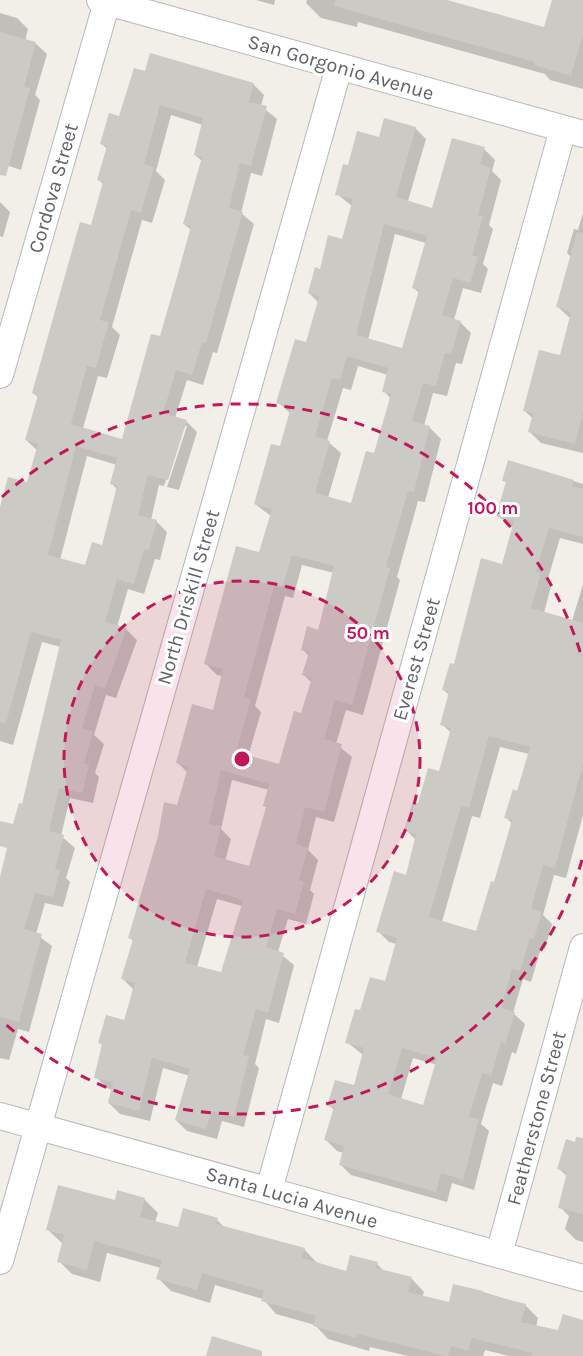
<svg xmlns="http://www.w3.org/2000/svg" width="583" height="1356" font-family="Karla,sans-serif">
	<rect width="100%" height="100%" fill="#f1efe8"/>
	<!-- shadow -->
	<g fill="#0003" fill-rule="evenodd">
		<polygon points="256,0 275,0 274,5"/>
		<polygon points="307,0 444,0 545,29 553,0 583,0 583,89 550,80 545,74 358,22 357,27 321,18 306,3"/>
		<polygon points="0,13 17,18 28,29 25,41 36,44 47,54 35,95 40,100 21,170 3,164 0,175"/>
		<path d="M135,70L253,84L264,95L261,106L277,119L262,176L251,173L241,213L254,224L217,353L213,352L203,385L187,380L175,418L186,421L197,432L179,490L167,487L187,426H183L164,486L159,485L151,520L156,521L167,532L160,560L155,559L144,594L128,589L117,627L126,629L137,640L116,698L106,695L94,735L104,744L95,773L99,777L93,803L70,798L61,836L75,848L66,878L70,882L63,907L45,903L36,934L52,946L29,1032L18,1029L9,1060L0,1058V883L23,805L61,647L42,642L13,745L0,741V531L28,484L38,451L26,440L39,398L33,393L93,227L104,185L98,179L107,149L102,144L120,118ZM171,115L203,125L195,155L202,161L184,224L191,230L161,338L123,441L83,428L98,376L107,378L120,335L112,327L142,220L152,223L165,180L156,171ZM87,456L117,465L112,484L117,489L103,547L86,567L60,560Z"/>
		<path d="M415,128L426,139L408,201L433,210L484,149L495,160L492,171L501,180L489,225L493,229L483,264L488,269L481,293L463,288L454,320L460,322L471,333L462,364L456,363L447,396L433,393L424,426L430,428L441,439L425,502L418,501L397,577L400,580L363,715L346,710L336,744L352,757L334,822L316,817L308,850L318,860L310,890L314,894L306,924L288,919L278,952L294,965L279,1023L266,1019L255,1064L259,1068L244,1127L222,1121L217,1139L187,1131L176,1120L190,1076L163,1068L150,1121L120,1114L109,1103L112,1090L107,1088L96,1077L103,1046L99,1042L125,1022L133,989L122,978L134,942L129,937L178,807L188,773L178,763L214,712L223,676L217,675L206,664L260,554L271,516L255,504L281,448L291,414L278,402L307,343L319,303L309,293L343,240L352,206L337,194L349,167L380,138ZM395,234L426,243L413,287L420,294L403,350L368,340ZM358,366L388,375L384,391L391,399L375,454L352,505L328,498L341,453L327,441L343,388L351,390ZM302,565L334,573L319,631L302,649L309,656L303,674L312,683L302,715L280,766L248,757L261,712L255,706L285,596L293,598ZM232,780L269,790L267,808L250,868L225,861L231,839L221,829ZM217,899L242,906L222,974L197,967Z"/>
		<polygon points="0,202 10,212 3,237 0,236"/>
		<polygon points="583,213 583,453 541,443 530,432 533,419 525,411 561,357 571,319 558,307 572,258 567,253 574,229 578,230"/>
		<path d="M509,462L583,484V544L560,538L547,582L551,586L544,613L572,621L583,584V815L566,878L554,875L543,915L552,924L545,949L541,948L531,982L523,979L513,1013L525,1024L516,1054L512,1052L502,1086L493,1083L481,1124L489,1131L474,1190L452,1183L447,1202L351,1175L340,1164L344,1153L337,1151L326,1140L334,1110L329,1105L355,1087L363,1055L347,1042L361,1012L386,983L397,944L389,942L378,931L407,876L416,840L406,830L440,773L451,733L442,724L450,696L444,690L503,566L514,528L498,516L507,483L504,480ZM500,747L529,754L519,792L506,817L512,824L495,884L477,932L442,922L472,816L480,818ZM413,1058L437,1065L424,1106L401,1099Z"/>
		<polygon points="583,1146 583,1242 576,1240 565,1229 569,1216 560,1207 568,1177 559,1169"/>
		<polygon points="118,1192 145,1200 158,1213 155,1222 179,1228 217,1220 225,1228 304,1249 317,1263 347,1272 377,1264 385,1272 411,1278 424,1292 422,1297 450,1304 483,1292 525,1305 538,1318 536,1327 559,1332 583,1321 583,1356 509,1356 485,1350 483,1356 408,1356 370,1347 369,1351 328,1339 315,1325 276,1314 263,1299 215,1285 210,1303 171,1291 158,1278 161,1268 107,1253 100,1282 72,1274 59,1261 63,1244 48,1230 116,1202"/>
	</g>
	<!-- building -->
	<g fill="#cccac5" fill-rule="evenodd">
		<polygon points="335,0 447,0 544,27 552,0 583,0 583,34 571,76 534,65 535,62 334,6"/>
		<polygon points="0,32 36,42 24,87 30,88 6,176 0,175"/>
		<path d="M150,53L254,83L249,102L267,106L251,166L240,163L229,208L243,212L206,343L202,342L192,375L176,370L163,413L187,420L168,480L148,475L138,515L157,520L149,550L144,549L134,584L117,579L105,622L127,628L105,688L95,685L82,728L93,731L84,763L89,765L82,793L59,788L49,831L64,835L55,869L60,870L53,897L35,893L24,929L42,934L19,1022L0,1017V877L7,848L0,846V821L13,824L19,803L22,804L61,640L31,632L6,723L0,722V507L8,477L27,482L38,444L25,440L38,395L32,393L80,222L91,225L103,182L97,180L107,146L100,144L109,113L119,116L134,68L145,71ZM160,105L203,118L194,155L202,157L183,224L191,226L177,277L160,336L151,334L122,439L71,424L87,366L96,368L109,322L100,320L131,210L141,213L154,167L144,164ZM76,446L117,458L110,484L117,486L102,545L92,542L85,565L48,555Z"/>
		<path d="M384,118L416,127L396,197L432,208L452,138L485,147L480,164L491,168L478,215L483,217L472,255L478,257L470,283L453,278L442,315L461,321L451,354L445,353L436,386L423,383L412,421L430,426L414,492L408,491L386,567L390,568L352,705L335,700L324,739L342,744L324,812L305,807L296,844L308,848L299,880L304,882L295,914L277,909L266,947L284,953L268,1013L256,1009L243,1055L249,1056L234,1117L212,1111L206,1129L175,1120L190,1069L152,1058L139,1111L108,1103L113,1082L94,1078L102,1044L98,1043L106,1015L124,1020L135,983L121,979L133,939L128,938L158,836L164,802L177,805L188,767L176,763L192,704L213,710L223,669L204,664L236,546L259,552L272,509L254,504L271,444L280,446L291,407L276,403L295,339L306,342L319,297L308,293L315,267L320,269L328,235L342,239L353,199L335,195L343,164L348,165L357,131L379,137ZM384,224L427,236L412,288L419,290L402,348L356,335ZM347,356L388,368L382,392L391,394L374,453L366,451L351,503L315,493L330,441L315,436L332,378L340,380ZM292,555L334,566L318,630L307,626L301,650L309,652L302,675L312,678L301,713L294,711L279,764L236,752L251,699L244,697L274,586L282,588ZM221,770L269,784L263,806L266,807L249,866L214,856L221,826L209,824ZM206,889L243,900L221,972L185,963Z"/>
		<polygon points="577,232 583,233 583,412 575,444 528,432 533,413 523,411 539,350 560,355 571,312 556,307"/>
		<path d="M508,460L574,480L572,487L583,488V537L549,528L536,572L541,573L531,608L583,623V764L555,868L543,865L531,909L542,912L534,939L530,938L520,971L512,969L501,1008L515,1012L505,1044L501,1042L491,1076L482,1073L469,1117L479,1119L463,1180L441,1173L436,1192L339,1165L344,1146L324,1140L334,1107L327,1106L335,1080L354,1085L364,1048L345,1043L355,1009L360,1010L370,977L385,981L397,938L376,932L394,871L406,875L416,834L404,831L413,801L418,803L428,768L439,771L451,728L440,725L449,692L442,690L450,663L454,664L481,558L502,564L514,521L496,516L506,482L502,481ZM489,736L530,747L517,791L513,789L504,818L512,820L494,882L491,881L476,931L429,917L461,806L469,808ZM402,1048L437,1058L423,1105L388,1094Z"/>
		<polygon points="576,1137 583,1138 583,1214 558,1208 567,1172 557,1169 566,1139 575,1142"/>
		<polygon points="58,1185 115,1200 117,1190 145,1198 140,1217 178,1227 183,1208 218,1218 216,1224 305,1248 302,1258 346,1271 350,1255 378,1262 376,1268 412,1277 408,1292 449,1302 453,1284 483,1291 483,1293 526,1304 521,1322 558,1330 563,1314 583,1320 583,1356 532,1356 533,1353 472,1338 468,1351 451,1346 448,1356 446,1356 357,1334 356,1338 313,1326 316,1316 261,1301 264,1291 202,1273 197,1290 156,1279 162,1260 94,1241 87,1270 57,1262 64,1235 46,1230"/>
		<polygon points="212,1336 262,1351 262,1356 206,1356"/>
	</g>
	<g fill="none" stroke-linecap="round" stroke-linejoin="round">
		<defs>
			<g id="minor">
				<polyline points="100,0 583,134"/>
				<polyline points="0,375 107,2"/>
				<polyline points="0,1116 583,1278"/>
				<polyline points="269,1190 563,129"/>
				<polyline points="499,1254 583,947"/>
				<polyline points="0,1261 339,67"/>
			</g>
		</defs>
		<!-- minor casing -->
		<use href="#minor" stroke="#b5b8bc" stroke-width="28"/>
		<!-- minor -->
		<use href="#minor" stroke="#fff" stroke-width="26"/>
	</g>
	<!-- distance rings -->
	<circle cx="242" cy="759" r="178" fill="#c2185b" fill-opacity=".12"/>
	<g fill="none" stroke="#c2185b" stroke-width="3" stroke-dasharray="10 8">
		<circle cx="242" cy="759" r="178"/>
		<path d="M582 860A355 355 0 0 1 2 1021M2 497A355 355 0 0 1 582 658"/>
	</g>
	<g text-anchor="middle" stroke-width="6" stroke-linejoin="round" paint-order="stroke">
		<!-- street labels -->
		<g font-size="20" fill="#5f6368" stroke="#fff">
			<text transform="translate(341 67) rotate(16)" y="7">San Gorgonio Avenue</text>
			<text transform="translate(53 188) rotate(-74)" y="7">Cordova Street</text>
			<text transform="translate(188 597) rotate(-74)" y="7">North Driskill Street</text>
			<text transform="translate(416 659) rotate(-74)" y="7">Everest Street</text>
			<text transform="translate(536 1118) rotate(-75)" y="7">Featherstone Street</text>
			<text transform="translate(292 1197) rotate(16)" y="7">Santa Lucia Avenue</text>
		</g>
	</g>
	<circle cx="242" cy="759" r="9" fill="#c2185b" stroke="#fff" stroke-width="3"/>
	<g font-size="18" text-anchor="middle" font-weight="bold" fill="#c2185b" stroke="#fff" stroke-width="6" stroke-linejoin="round" paint-order="stroke">
		<text x="493" y="514">100 m</text>
		<text x="368" y="639">50 m</text>
	</g>
</svg>
